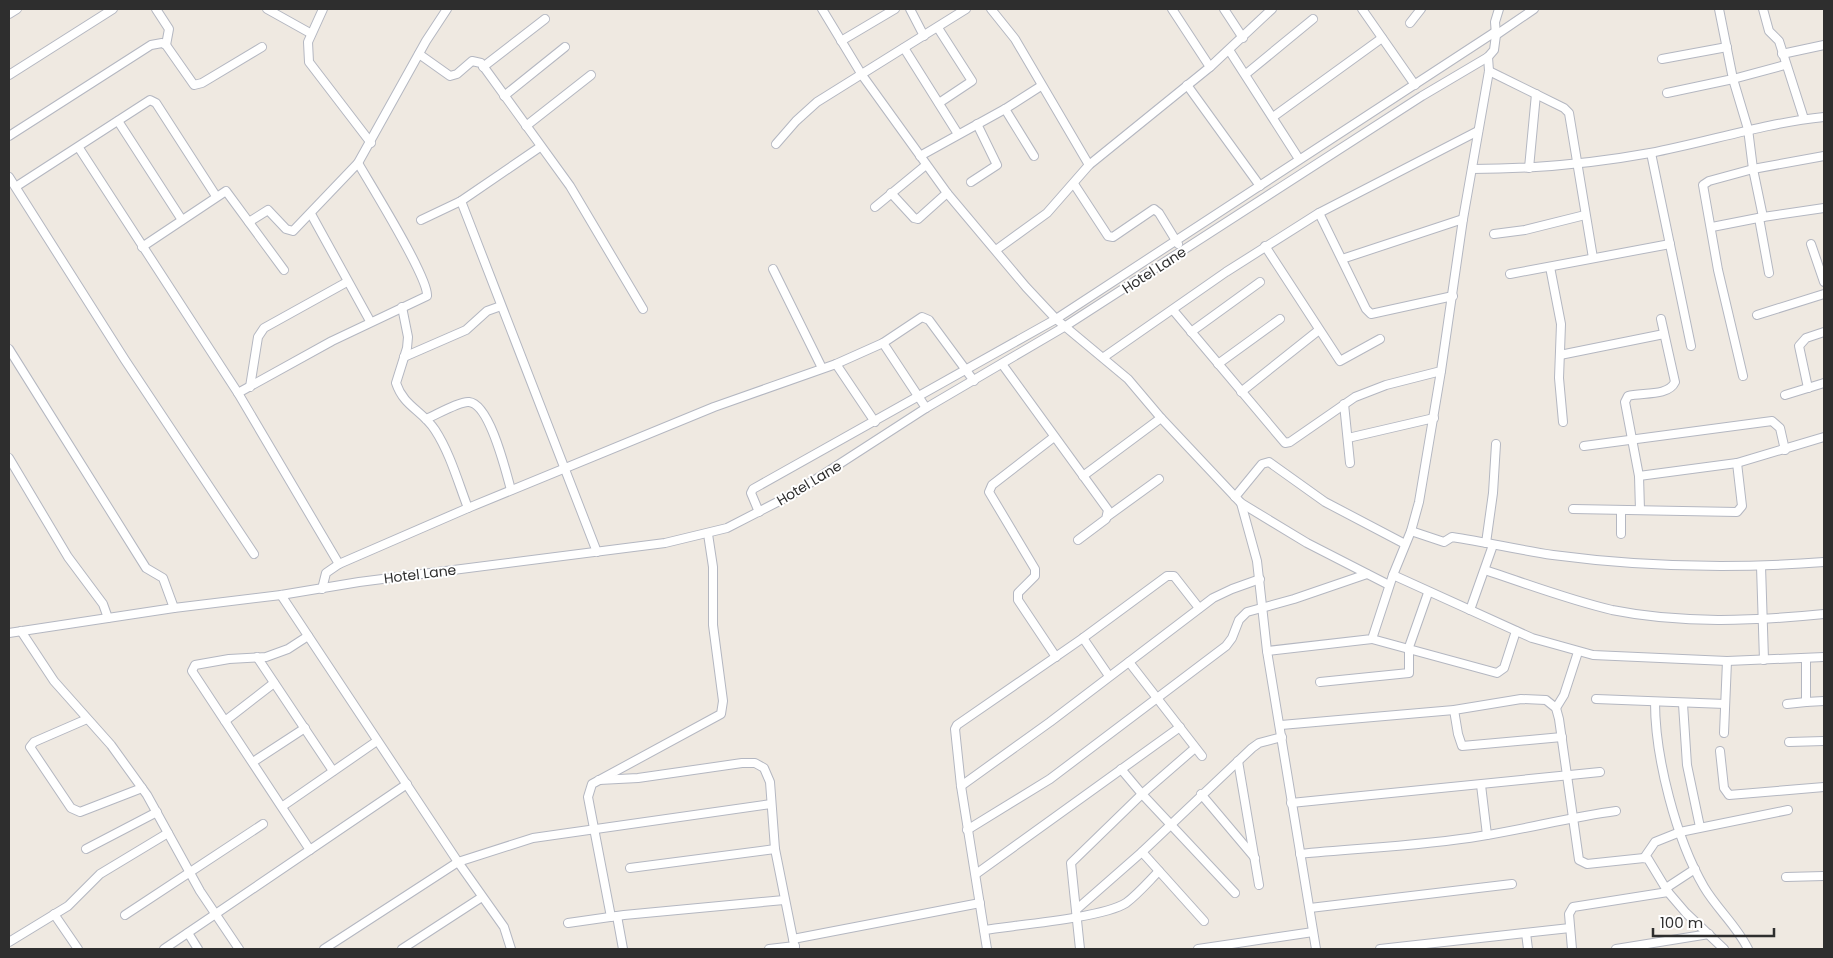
<svg xmlns="http://www.w3.org/2000/svg" width="1833" height="958" font-family="Poppins,sans-serif">
	<rect width="100%" height="100%" fill="#efe9e1"/>
	<g fill="none" stroke-linecap="round" stroke-linejoin="round">
		<defs>
			<g id="minor">
				<polyline points="156,9 169,29 166,45"/>
				<polyline points="267,9 310,33"/>
				<polyline points="323,9 308,42 309,62 371,143"/>
				<polyline points="822,9 862,75 947,193 1026,287 1056,319 1128,379 1161,418 1241,503 1307,543 1389,585"/>
				<polyline points="910,9 924,36"/>
				<polyline points="991,9 1015,39 1089,165"/>
				<polyline points="1172,9 1210,67"/>
				<polyline points="1224,9 1243,38"/>
				<polyline points="1362,9 1415,85"/>
				<polyline points="1763,9 1769,31 1779,41 1804,119"/>
				<polyline points="9,14 17,9"/>
				<polyline points="1410,23 1421,9"/>
				<polyline points="938,28 972,81 939,103"/>
				<polyline points="1496,35 1495,22 1499,9"/>
				<polyline points="841,41 895,9"/>
				<polyline points="904,48 958,134"/>
				<polyline points="1229,50 1299,159"/>
				<polyline points="419,54 450,76 457,74 472,61 481,63 570,186 643,309"/>
				<polyline points="1782,54 1824,45"/>
				<polyline points="1662,59 1727,47"/>
				<polyline points="483,67 545,19"/>
				<polyline points="1489,71 1564,108 1569,113 1593,258"/>
				<polyline points="1246,74 1313,19"/>
				<polyline points="9,75 113,9"/>
				<polyline points="1187,85 1260,186"/>
				<polyline points="1667,93 1733,79 1719,9"/>
				<polyline points="504,96 565,47"/>
				<polyline points="1005,109 1034,156"/>
				<polyline points="1273,117 1382,38"/>
				<polyline points="118,121 182,220"/>
				<polyline points="526,126 591,75"/>
				<polyline points="9,136 151,45 162,43 166,45 194,85 202,83 262,47"/>
				<polyline points="776,144 796,121 817,102 966,9"/>
				<polyline points="79,148 238,393 339,564"/>
				<polyline points="1651,153 1691,346"/>
				<polyline points="920,156 1005,109 1041,86"/>
				<polyline points="1529,168 1536,94"/>
				<path d="M1472,169C1532,169 1590,164 1650,153C1708,142 1765,123 1824,117"/>
				<polyline points="9,177 125,360 254,554"/>
				<polyline points="971,182 997,165 977,124"/>
				<polyline points="1074,184 1108,236 1113,237 1154,209 1159,213 1178,244"/>
				<polyline points="17,186 150,100 156,103 216,196"/>
				<polyline points="891,193 914,218 918,219 947,193"/>
				<polyline points="461,201 597,552"/>
				<polyline points="875,207 926,165"/>
				<polyline points="1319,213 1366,309 1371,314 1453,296"/>
				<polyline points="311,214 370,321"/>
				<polyline points="1763,217 1753,169 1748,129 1733,79 1785,65"/>
				<polyline points="1759,218 1769,273"/>
				<polyline points="421,220 461,201 540,147"/>
				<polyline points="249,222 268,210 286,229 293,231 358,163 426,41 447,9"/>
				<polyline points="1712,227 1763,217 1824,208"/>
				<polyline points="1494,234 1525,230 1585,215"/>
				<polyline points="1811,244 1824,282"/>
				<polyline points="1265,246 1340,361 1380,339"/>
				<polyline points="142,247 226,191 284,270"/>
				<polyline points="996,250 1047,213 1089,165 1210,67 1272,9"/>
				<polyline points="1342,259 1463,219"/>
				<polyline points="1550,267 1561,324 1559,378 1563,422"/>
				<polyline points="773,269 822,368"/>
				<polyline points="1510,274 1670,244"/>
				<path d="M402,307L408,337L407,348L396,383C404,407 422,410 435,430C450,453 458,482 468,508"/>
				<polyline points="1173,310 1285,443 1290,442 1355,397 1386,385 1441,371 1463,219 1489,71 1488,57"/>
				<polyline points="1757,315 1824,294"/>
				<polyline points="1191,332 1260,282"/>
				<polyline points="883,343 926,408"/>
				<polyline points="9,349 146,568 163,578 174,608"/>
				<polyline points="1560,355 1664,334"/>
				<polyline points="404,357 466,330 487,311 501,306"/>
				<polyline points="1104,357 1226,272 1319,213 1478,131"/>
				<polyline points="836,364 875,422"/>
				<polyline points="1002,364 1108,510 1106,519 1078,540"/>
				<polyline points="1218,364 1280,319"/>
				<polyline points="1743,376 1718,270 1703,185 1709,181 1753,169 1824,156"/>
				<polyline points="250,387 258,337 264,328 347,282"/>
				<polyline points="1808,388 1799,346 1806,338 1824,332"/>
				<polyline points="1241,392 1319,330"/>
				<path d="M238,393L332,341L427,296C429,278 370,184 358,163"/>
				<polyline points="1785,395 1824,383"/>
				<polyline points="1344,404 1350,463"/>
				<path d="M426,419C436,415 460,401 469,402C490,404 506,472 511,490"/>
				<polyline points="1054,437 992,485 989,492 1035,569 1035,576 1018,593 1018,600 1056,657"/>
				<polyline points="1348,438 1434,418"/>
				<polyline points="1584,446 1772,421 1780,428 1785,450"/>
				<polyline points="9,458 68,557 103,604 108,618"/>
				<polyline points="1083,476 1161,418"/>
				<polyline points="1639,476 1737,463 1824,437"/>
				<polyline points="1235,497 1262,464 1269,462 1325,502 1405,544"/>
				<polyline points="1241,503 1257,561 1267,651 1316,949"/>
				<polyline points="1573,509 1737,512 1742,506 1737,463"/>
				<polyline points="1621,510 1621,534"/>
				<path d="M1640,510L1639,476L1625,402L1628,396C1641,392 1668,397 1675,382L1661,319"/>
				<polyline points="759,512 751,493 753,489 1056,319 1495,32"/>
				<polyline points="1108,516 1159,479"/>
				<path d="M1411,531L1444,542L1452,537C1486,542 1519,550 1553,555C1643,567 1734,569 1824,562"/>
				<polyline points="1486,543 1493,493 1496,444"/>
				<polyline points="1761,566 1764,660"/>
				<path d="M1485,570C1527,584 1569,600 1612,610C1681,624 1755,621 1824,614"/>
				<polyline points="1393,575 1411,531 1419,502 1441,371"/>
				<polyline points="322,589 326,573 339,564 468,508 714,407 836,364 883,343 922,317 929,320 974,381"/>
				<polyline points="281,595 458,862 504,927 511,949"/>
				<polyline points="1470,610 1493,545"/>
				<polyline points="21,631 54,681 111,745 147,795 200,891 239,949"/>
				<polyline points="9,633 174,608 281,595 359,582 665,543 727,528 793,494 926,408 1064,327 1422,96 1488,57 1494,50 1496,35 1534,9"/>
				<polyline points="308,636 288,649 266,657 229,659 195,665 192,671 310,850"/>
				<polyline points="1083,638 1109,676"/>
				<polyline points="1372,639 1497,673 1504,668 1516,631"/>
				<polyline points="1267,651 1372,639 1393,575 1532,638 1593,655 1727,661 1824,657"/>
				<polyline points="257,657 333,771"/>
				<polyline points="1806,658 1806,702 1824,701"/>
				<polyline points="1129,662 1202,756"/>
				<polyline points="1320,682 1409,673 1409,647 1428,593"/>
				<polyline points="1596,699 1725,704"/>
				<path d="M1655,702C1655,757 1676,839 1704,887C1717,909 1737,926 1748,949"/>
				<polyline points="1683,704 1687,765 1700,827"/>
				<polyline points="1787,704 1806,702"/>
				<polyline points="1556,708 1564,695 1578,652"/>
				<polyline points="1454,710 1458,734 1462,746 1562,737"/>
				<polyline points="87,719 34,742 30,747 71,808 80,812 142,788"/>
				<polyline points="225,721 274,683"/>
				<polyline points="1281,725 1454,710 1521,699 1546,700 1556,708 1559,719 1579,860 1587,864 1644,858 1648,859 1668,892 1686,913 1724,949"/>
				<polyline points="1724,733 1727,661"/>
				<polyline points="1789,742 1824,741"/>
				<polyline points="1720,751 1724,788 1729,795 1824,787"/>
				<polyline points="1238,761 1259,885"/>
				<polyline points="253,762 305,728"/>
				<polyline points="1121,769 1142,794 1235,893"/>
				<polyline points="599,780 638,778 742,763 755,763 764,768 770,782 775,849 795,949"/>
				<polyline points="1481,785 1487,835"/>
				<polyline points="961,786 1050,722 1213,598 1232,589 1260,579"/>
				<polyline points="1201,794 1255,858"/>
				<polyline points="1291,803 1600,772"/>
				<polyline points="283,806 377,741"/>
				<polyline points="967,830 1050,779 1226,646 1232,638 1239,620 1247,612 1294,599 1367,574"/>
				<polyline points="86,849 157,812"/>
				<polyline points="1142,852 1204,921"/>
				<path d="M1300,854C1360,848 1422,846 1481,836C1527,829 1570,817 1616,811"/>
				<polyline points="1644,858 1655,842 1680,832 1788,810"/>
				<polyline points="630,868 775,849"/>
				<polyline points="976,874 1180,727"/>
				<polyline points="1786,877 1824,876"/>
				<polyline points="1666,888 1695,869"/>
				<polyline points="1310,908 1512,884"/>
				<polyline points="1077,909 1142,852 1252,748 1259,743 1282,737"/>
				<polyline points="54,914 78,949"/>
				<polyline points="125,915 263,824"/>
				<polyline points="617,916 623,949"/>
				<polyline points="611,917 588,797 592,784 721,714 723,701 713,625 713,567 708,534"/>
				<polyline points="568,923 624,915 784,900"/>
				<path d="M984,930C1016,925 1102,918 1126,903C1138,894 1149,881 1159,871"/>
				<polyline points="188,933 198,949"/>
				<polyline points="1526,933 1528,949"/>
				<polyline points="793,939 980,903"/>
				<polyline points="9,942 68,906 100,874 168,833"/>
				<polyline points="164,949 407,784"/>
				<polyline points="324,949 458,862 533,838 771,804"/>
				<polyline points="402,949 482,897"/>
				<polyline points="769,949 795,946"/>
				<polyline points="987,949 961,786 955,729 957,725 1083,638 1167,576 1174,576 1199,608"/>
				<polyline points="1080,949 1071,863 1142,794 1195,748"/>
				<polyline points="1198,949 1313,932"/>
				<polyline points="1380,949 1570,928"/>
				<polyline points="1572,949 1569,914 1573,907 1668,892"/>
				<polyline points="1616,949 1709,934"/>
			</g>
		</defs>
		<!-- minor casing -->
		<use href="#minor" stroke="#b4b7c1" stroke-width="10"/>
		<!-- minor -->
		<use href="#minor" stroke="#fff" stroke-width="8"/>
	</g>
	<g text-anchor="middle" stroke-width="4" stroke-linejoin="round" paint-order="stroke">
		<!-- street labels -->
		<g font-size="14" fill="#2e2e2e" stroke="#fff">
			<text transform="translate(1154 270) rotate(-33)" y="5">Hotel Lane</text>
			<text transform="translate(809 483) rotate(-31)" y="5">Hotel Lane</text>
			<text transform="translate(420 574) rotate(-7)" y="5">Hotel Lane</text>
		</g>
	</g>
	<!-- border -->
	<rect width="1833" height="958" fill="none" stroke="#2e2e2e" stroke-width="20"/>
	<!-- scale -->
	<path d="M1653 928v8h121v-8" fill="none" stroke="#2e2e2e" stroke-width="2.5"/>
	<text x="1660" y="928" font-size="15" fill="#2e2e2e" stroke="#ffffff" stroke-width="4" paint-order="stroke">100 m</text>
</svg>
